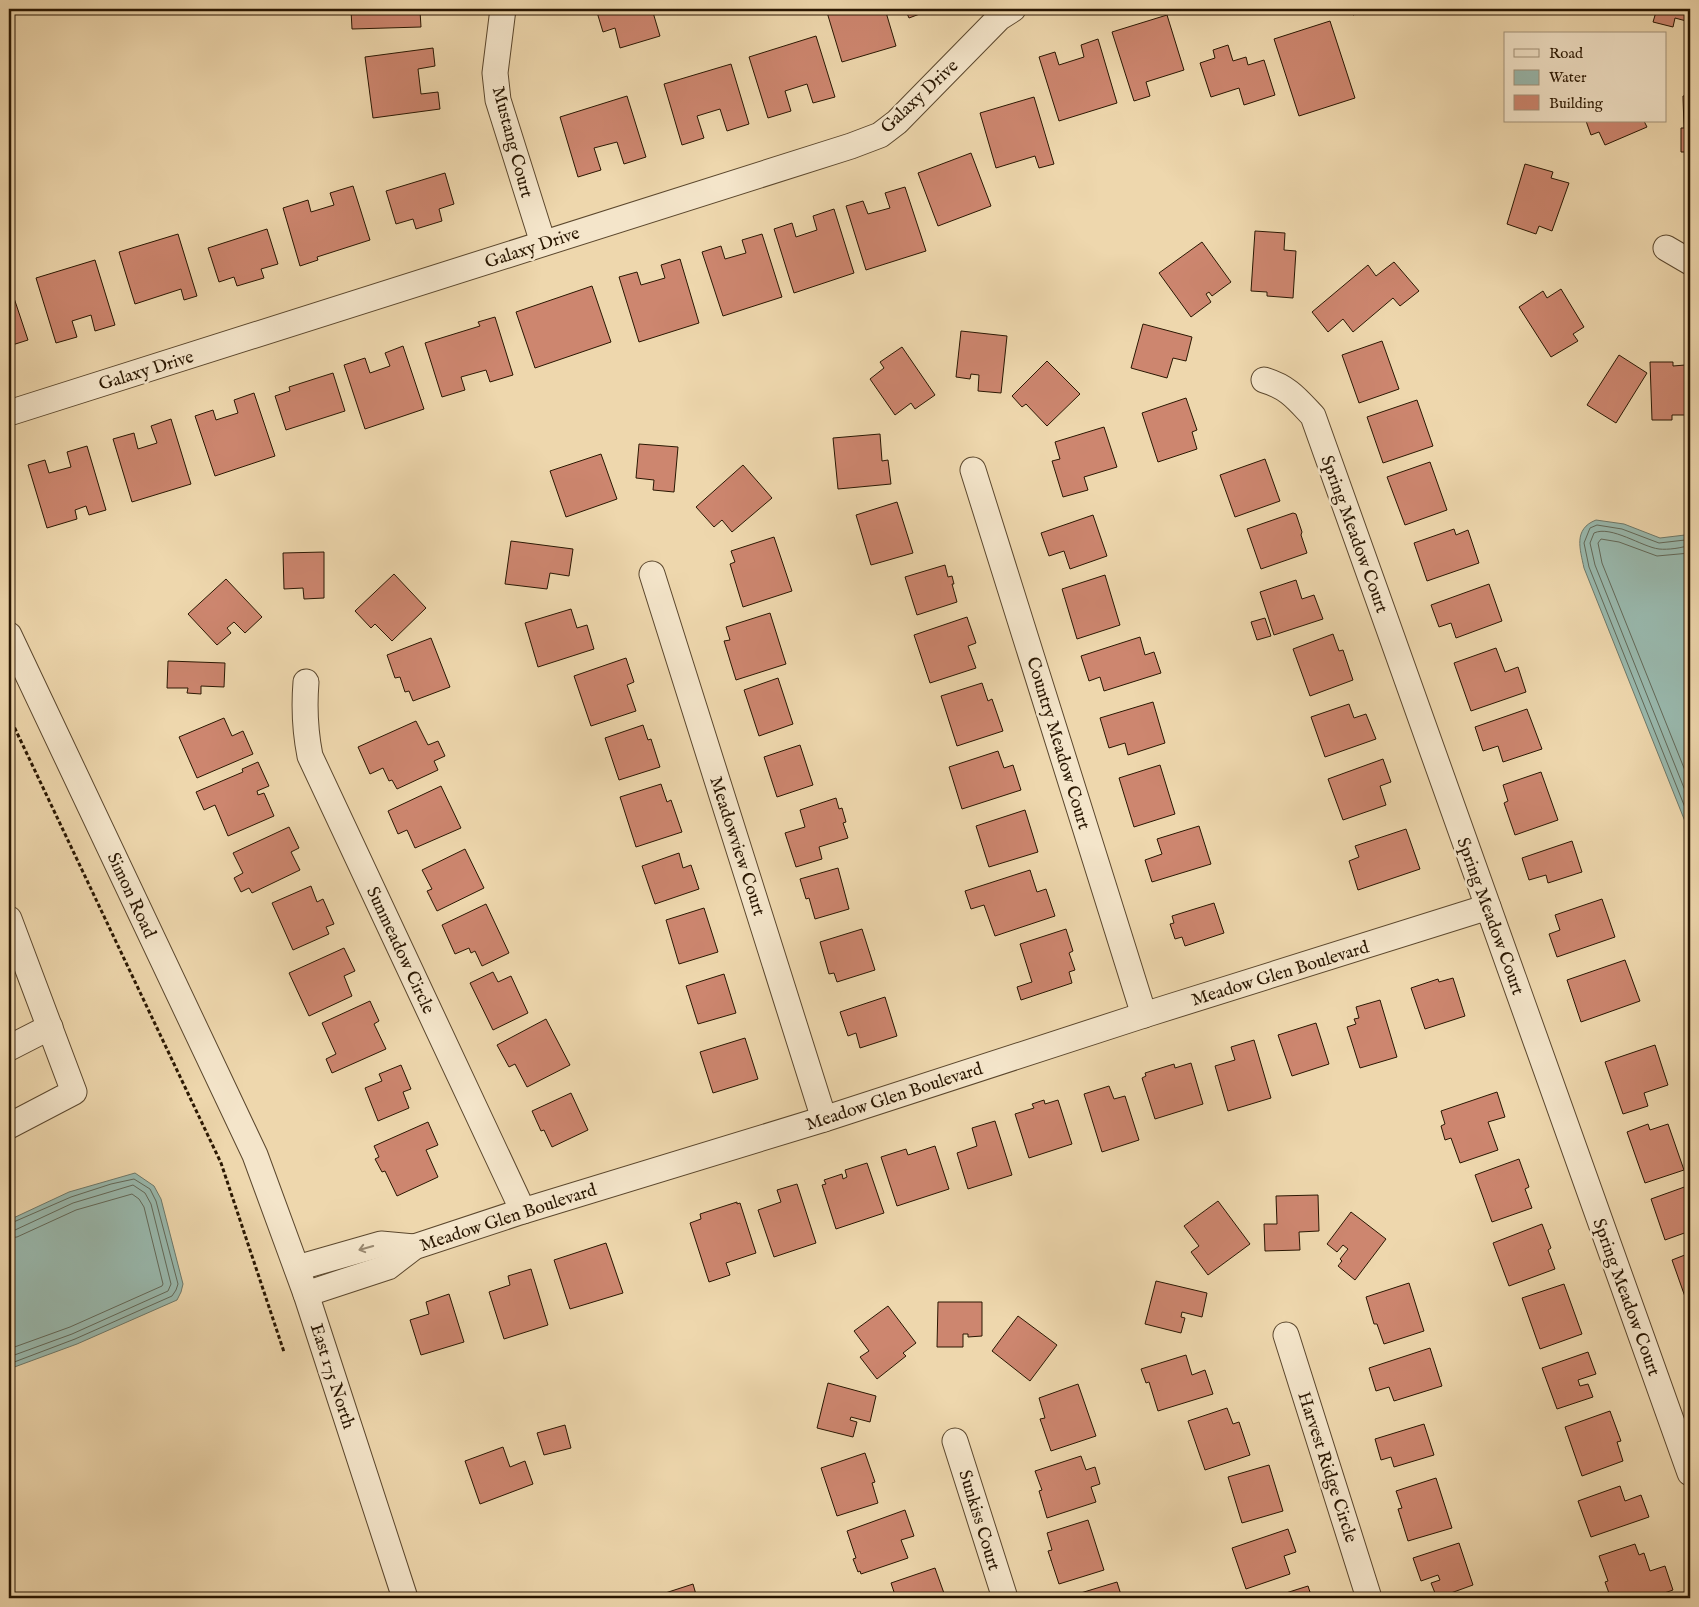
<svg xmlns="http://www.w3.org/2000/svg" width="1699" height="1607" font-family="'IM FELL English',serif">
	<rect width="100%" height="100%" fill="#eed7ad"/>
	<filter id="stains"><feTurbulence type="fractalNoise" baseFrequency=".004" numOctaves="4"/><feColorMatrix values="0 0 0 0 .2 0 0 0 0 .09 0 0 0 0 .02 0 0 0 .5 -.17"/></filter>
	<radialGradient id="worn" r=".72"><stop offset=".6" stop-color="#630" stop-opacity="0"/><stop offset="1" stop-color="#630" stop-opacity=".3"/></radialGradient>
	<!-- water -->
	<g fill="#99b9ae" stroke="#6d7869">
		<path d="M1596,520L1624,524L1660,538L1685,535L1690,530V834L1584,568C1580,549 1573,529 1596,520Z"/>
		<polygon points="135,1173 154,1186 161,1199 183,1284 181,1292 177,1300 77,1344 9,1369 9,1220 69,1192"/>
	</g>
	<g fill="none" stroke-linecap="round" stroke-linejoin="round">
		<!-- shore -->
		<g stroke="#626858" stroke-width="1">
			<polyline points="1690,537 1685,540 1659,543 1622,529 1597,525 1590,528 1584,543 1589,567 1690,820"/>
			<path d="M1690,545C1682,548 1668,550 1659,549C1642,547 1611,525 1594,533L1590,543L1595,565L1690,803"/>
			<polyline points="1690,553 1657,556 1619,542 1601,539 1598,543 1602,563 1690,783"/>
			<polyline points="9,1224 71,1197 111,1184 134,1179 150,1189 156,1201 178,1284 176,1290 172,1296 75,1339 9,1364"/>
			<polyline points="9,1231 15,1230 73,1203 133,1185 145,1193 151,1204 171,1284 168,1291 72,1334 9,1357"/>
			<polyline points="9,1238 17,1237 76,1210 132,1194 139,1199 144,1207 163,1284 162,1286 70,1327 9,1349"/>
		</g>
	</g>
	<!-- building -->
	<g fill="#cd866f" stroke="#2a1702">
		<polygon points="343,9 405,9 405,11 420,11 421,27 352,29 351,10 343,11"/>
		<polygon points="596,9 652,9 660,36 620,48 615,28 603,32"/>
		<polygon points="826,9 885,9 896,46 842,62"/>
		<polygon points="905,9 924,9 925,12 909,18"/>
		<polygon points="1351,9 1370,9 1353,15"/>
		<polygon points="1642,9 1690,9 1690,22 1675,18 1673,27 1653,22 1656,12"/>
		<polygon points="1167,15 1184,70 1146,82 1150,96 1134,101 1112,32"/>
		<polygon points="1330,21 1355,98 1299,116 1274,39"/>
		<polygon points="816,36 835,97 813,103 807,84 785,91 791,111 768,118 749,57"/>
		<polygon points="1098,39 1117,103 1059,121 1039,57 1055,52 1059,65 1084,57 1081,45"/>
		<polygon points="1228,45 1233,61 1246,57 1248,65 1264,60 1275,95 1244,105 1239,88 1211,97 1200,63 1215,58 1213,50"/>
		<polygon points="433,48 435,66 418,69 421,94 438,92 440,109 373,118 365,57"/>
		<polygon points="731,64 749,124 727,131 720,109 697,116 704,138 682,145 664,84"/>
		<polygon points="1690,95 1690,152 1681,152 1681,128 1684,128 1683,96"/>
		<polygon points="627,96 646,157 624,164 617,142 594,148 601,170 578,177 560,117"/>
		<polygon points="1034,97 1054,164 1039,168 1035,156 996,168 980,113"/>
		<polygon points="1586,121 1644,121 1647,127 1605,145 1599,132 1591,135"/>
		<polygon points="971,153 991,206 938,226 918,173"/>
		<polygon points="1525,164 1553,172 1551,178 1569,183 1552,231 1539,226 1536,234 1507,224"/>
		<polygon points="445,173 454,204 439,209 442,221 416,229 413,219 396,224 386,191"/>
		<polygon points="353,186 370,240 317,257 318,260 300,266 283,208 308,200 311,212 334,205 330,193"/>
		<polygon points="905,187 926,251 866,270 846,206 863,201 868,214 890,208 885,193"/>
		<polygon points="834,209 854,273 794,293 774,229 792,223 796,237 817,230 813,216"/>
		<polygon points="267,229 278,264 261,269 264,278 237,286 234,277 219,282 208,248"/>
		<polygon points="1255,231 1285,233 1284,250 1296,251 1293,298 1267,296 1267,292 1251,291"/>
		<polygon points="178,234 197,296 184,300 181,289 135,304 119,252"/>
		<polygon points="762,234 782,297 723,316 702,252 721,246 725,259 746,253 742,240"/>
		<polygon points="1202,242 1231,282 1212,296 1209,292 1206,294 1211,302 1191,317 1159,273"/>
		<polygon points="680,259 699,323 639,342 619,277 637,272 641,285 665,278 661,265"/>
		<polygon points="95,260 115,325 95,331 91,315 72,321 77,337 56,343 36,278"/>
		<polygon points="1394,262 1419,291 1400,306 1393,298 1353,332 1343,319 1328,332 1312,312 1368,265 1376,276"/>
		<polygon points="10,286 28,340 9,346 9,287"/>
		<polygon points="592,286 611,342 535,368 516,312"/>
		<polygon points="1561,289 1584,327 1573,334 1578,341 1551,357 1519,307 1543,291 1547,298"/>
		<polygon points="495,317 513,375 490,382 486,370 461,377 465,390 442,397 425,343 480,326 478,322"/>
		<polygon points="1143,324 1192,337 1186,361 1173,358 1167,378 1131,368"/>
		<polygon points="961,331 1007,336 1001,393 978,391 979,375 971,374 970,379 956,377"/>
		<polygon points="1382,341 1399,389 1359,403 1342,355"/>
		<polygon points="403,346 424,409 365,429 344,365 365,358 370,373 390,366 385,353"/>
		<polygon points="902,347 935,395 915,409 911,403 895,415 870,379 884,368 880,362"/>
		<polygon points="1619,355 1647,373 1616,423 1587,405"/>
		<polygon points="1047,361 1080,394 1047,426 1026,404 1022,407 1012,396"/>
		<polygon points="1650,362 1673,362 1673,366 1685,365 1687,415 1672,415 1672,420 1652,420"/>
		<polygon points="333,373 345,411 286,430 275,396 290,391 289,387"/>
		<polygon points="254,393 275,456 215,476 195,416 213,410 216,420 238,413 234,400"/>
		<polygon points="1186,398 1197,430 1192,432 1197,449 1158,462 1142,413"/>
		<polygon points="1417,400 1433,446 1383,463 1367,417"/>
		<polygon points="171,419 191,484 132,502 113,439 134,433 138,449 157,443 151,426"/>
		<polygon points="1104,427 1117,467 1084,477 1088,490 1063,497 1052,461 1060,459 1055,442"/>
		<polygon points="880,434 882,461 888,460 891,484 838,489 833,438"/>
		<polygon points="639,444 678,447 674,492 653,490 654,480 636,478"/>
		<polygon points="87,446 106,510 89,515 86,506 75,510 77,519 47,528 28,465 45,460 49,473 71,467 67,452"/>
		<polygon points="601,454 617,499 566,517 550,471"/>
		<polygon points="1265,459 1280,501 1235,517 1220,475"/>
		<polygon points="1430,462 1447,510 1405,525 1387,477"/>
		<polygon points="743,465 772,498 732,532 722,520 714,527 696,507"/>
		<polygon points="897,502 913,553 871,565 856,515"/>
		<polygon points="1293,513 1296,514 1302,532 1301,535 1307,553 1261,569 1247,529"/>
		<polygon points="1093,515 1107,556 1070,569 1064,551 1049,556 1041,533"/>
		<polygon points="1454,529 1456,535 1468,530 1479,563 1427,581 1414,543"/>
		<polygon points="774,537 792,591 743,607 730,564 735,562 731,551"/>
		<polygon points="511,541 573,549 569,576 550,573 547,589 505,584"/>
		<polygon points="324,552 324,598 304,599 303,588 284,589 283,553"/>
		<polygon points="945,565 948,577 952,576 954,584 952,584 957,602 917,615 905,577"/>
		<polygon points="394,574 426,608 392,641 375,624 371,628 355,611"/>
		<polygon points="1105,575 1120,625 1077,639 1062,589"/>
		<polygon points="226,579 262,617 245,633 234,622 227,628 231,633 217,645 188,614"/>
		<polygon points="1296,580 1302,599 1314,595 1323,619 1274,635 1260,592"/>
		<polygon points="1489,584 1502,621 1456,638 1451,623 1439,627 1431,605"/>
		<polygon points="571,609 577,628 587,625 594,649 538,667 525,623"/>
		<polygon points="770,613 786,664 736,680 724,641 730,640 726,627"/>
		<polygon points="967,617 976,643 968,646 976,668 930,683 914,635"/>
		<polygon points="1265,618 1271,636 1257,640 1251,622"/>
		<polygon points="1333,634 1339,651 1343,650 1353,680 1310,696 1293,649"/>
		<polygon points="1140,637 1145,655 1154,652 1161,673 1104,691 1100,677 1089,681 1081,656"/>
		<polygon points="431,638 450,687 413,701 409,691 405,692 400,677 395,678 387,655"/>
		<polygon points="1496,648 1505,672 1518,667 1526,692 1471,711 1454,663"/>
		<polygon points="626,658 634,682 627,685 636,711 591,726 574,676"/>
		<polygon points="168,661 225,663 224,687 201,686 201,694 187,693 188,688 167,688"/>
		<polygon points="778,678 793,724 759,736 744,690"/>
		<polygon points="982,683 988,701 992,699 1003,731 957,746 941,696"/>
		<polygon points="1153,702 1165,743 1128,755 1125,743 1109,748 1100,718"/>
		<polygon points="1349,704 1354,718 1366,714 1376,739 1325,757 1311,717"/>
		<polygon points="1527,709 1542,749 1503,762 1498,746 1483,751 1475,727"/>
		<polygon points="224,718 232,736 243,731 253,754 197,778 179,737"/>
		<polygon points="416,721 428,745 438,741 445,756 434,761 438,770 397,789 392,780 389,781 383,768 370,774 358,747"/>
		<polygon points="643,725 648,740 651,739 660,767 619,780 605,738"/>
		<polygon points="800,745 813,785 777,797 764,757"/>
		<polygon points="998,751 1004,768 1013,765 1021,790 962,809 949,767"/>
		<polygon points="1383,759 1391,782 1380,786 1386,805 1343,820 1328,779"/>
		<polygon points="258,762 269,786 257,791 258,795 264,793 274,816 228,836 215,805 204,810 196,792 243,772 242,769"/>
		<polygon points="1160,765 1175,814 1134,827 1119,778"/>
		<polygon points="1541,772 1558,820 1515,835 1504,803 1508,801 1503,785"/>
		<polygon points="661,784 667,802 671,800 682,832 636,847 620,797"/>
		<polygon points="441,786 461,828 415,848 407,830 398,834 388,811"/>
		<polygon points="836,798 839,809 842,808 846,822 843,823 848,838 819,847 822,859 796,867 785,833 805,827 800,810"/>
		<polygon points="1025,810 1038,852 989,867 976,826"/>
		<polygon points="1199,826 1211,864 1152,882 1145,860 1162,854 1157,839"/>
		<polygon points="289,827 299,848 291,852 300,870 252,893 249,888 241,892 234,878 243,873 233,853"/>
		<polygon points="1406,829 1420,869 1358,890 1349,861 1359,857 1355,846"/>
		<polygon points="1572,841 1582,872 1548,883 1546,875 1529,880 1522,858"/>
		<polygon points="465,849 484,888 437,911 427,891 432,889 422,870"/>
		<polygon points="679,853 683,868 691,865 699,889 655,904 642,866"/>
		<polygon points="838,868 849,909 815,919 809,898 806,899 800,879"/>
		<polygon points="1030,870 1037,892 1046,889 1055,916 995,936 984,905 971,909 965,891"/>
		<polygon points="311,886 317,902 323,899 334,924 326,927 329,934 293,950 272,903"/>
		<polygon points="1602,899 1615,937 1557,957 1549,934 1560,930 1555,915"/>
		<polygon points="1214,903 1224,933 1185,946 1182,937 1175,939 1170,924 1174,923 1172,916"/>
		<polygon points="486,904 509,953 482,966 475,951 471,953 469,948 455,954 442,925"/>
		<polygon points="704,908 718,952 679,964 666,920"/>
		<polygon points="862,929 875,970 837,982 834,973 829,974 820,942"/>
		<polygon points="1066,929 1073,951 1069,953 1075,970 1069,972 1072,983 1021,1000 1017,987 1032,982 1020,944"/>
		<polygon points="344,948 355,971 344,976 352,996 309,1016 289,973"/>
		<polygon points="1625,960 1640,1001 1581,1022 1567,980"/>
		<polygon points="493,972 498,982 511,976 528,1013 493,1030 470,983"/>
		<polygon points="724,974 736,1013 698,1024 686,986"/>
		<polygon points="1453,978 1465,1016 1425,1029 1411,988 1438,979 1439,982"/>
		<polygon points="885,997 897,1036 860,1048 856,1033 848,1036 840,1012"/>
		<polygon points="1380,1000 1397,1057 1360,1068 1347,1027 1356,1024 1354,1019 1359,1018 1356,1007"/>
		<polygon points="370,1001 379,1021 374,1024 386,1049 332,1073 326,1059 336,1054 322,1023"/>
		<polygon points="546,1019 570,1065 527,1087 515,1064 509,1067 497,1045"/>
		<polygon points="1316,1023 1329,1064 1292,1076 1278,1035"/>
		<polygon points="745,1038 758,1079 713,1093 700,1052"/>
		<polygon points="1254,1040 1271,1098 1228,1111 1215,1066 1235,1060 1231,1047"/>
		<polygon points="1655,1045 1668,1085 1644,1093 1648,1106 1623,1114 1605,1062"/>
		<polygon points="1191,1063 1203,1104 1155,1119 1142,1078 1146,1076 1145,1073 1174,1064 1175,1068"/>
		<polygon points="401,1065 411,1089 403,1092 409,1108 378,1121 365,1088 382,1081 379,1074"/>
		<polygon points="1109,1086 1114,1099 1125,1096 1139,1140 1102,1152 1084,1094"/>
		<polygon points="1497,1092 1505,1117 1488,1122 1498,1150 1460,1163 1451,1138 1445,1140 1441,1126 1445,1124 1441,1111"/>
		<polygon points="571,1093 588,1130 552,1147 544,1130 541,1131 532,1111"/>
		<polygon points="1044,1100 1045,1104 1058,1100 1072,1144 1029,1158 1015,1114 1034,1108 1032,1104"/>
		<polygon points="995,1121 1012,1175 968,1189 957,1153 977,1146 972,1128"/>
		<polygon points="428,1122 438,1145 426,1150 438,1177 397,1196 385,1171 382,1172 375,1159 379,1157 374,1146"/>
		<polygon points="1648,1124 1650,1130 1668,1124 1684,1170 1645,1183 1627,1132"/>
		<polygon points="935,1146 949,1189 897,1206 881,1157 906,1149 908,1155"/>
		<polygon points="1519,1159 1529,1187 1525,1189 1532,1208 1492,1222 1475,1175"/>
		<polygon points="867,1163 884,1213 836,1229 822,1185 826,1184 824,1180 842,1174 843,1179 847,1177 845,1170"/>
		<polygon points="797,1184 816,1243 774,1257 758,1210 781,1202 777,1190"/>
		<polygon points="1690,1185 1690,1231 1665,1240 1651,1199"/>
		<polygon points="1318,1195 1319,1231 1299,1232 1300,1250 1265,1251 1264,1224 1277,1224 1276,1196"/>
		<polygon points="1218,1201 1250,1244 1208,1275 1191,1252 1199,1246 1184,1226"/>
		<polygon points="737,1202 737,1204 740,1203 756,1253 726,1263 730,1275 709,1282 690,1223 701,1219 700,1214"/>
		<polygon points="1351,1212 1386,1239 1355,1280 1338,1266 1342,1261 1340,1259 1348,1249 1343,1245 1337,1252 1327,1244"/>
		<polygon points="1542,1224 1551,1248 1548,1250 1555,1269 1509,1286 1493,1243"/>
		<polygon points="606,1243 623,1293 570,1309 554,1260"/>
		<polygon points="1690,1253 1690,1307 1689,1308 1672,1260"/>
		<polygon points="531,1269 548,1325 504,1339 489,1292 510,1285 508,1276"/>
		<polygon points="1156,1281 1207,1293 1202,1317 1182,1312 1181,1317 1185,1318 1181,1333 1145,1324"/>
		<polygon points="1409,1283 1424,1331 1384,1344 1377,1324 1374,1324 1366,1297"/>
		<polygon points="1564,1284 1582,1334 1540,1349 1522,1298"/>
		<polygon points="449,1294 464,1342 421,1355 410,1320 429,1314 426,1302"/>
		<polygon points="938,1302 982,1302 982,1336 968,1337 968,1334 963,1334 963,1347 937,1347"/>
		<polygon points="888,1306 916,1343 903,1353 906,1356 877,1379 860,1357 869,1351 854,1331"/>
		<polygon points="1018,1316 1057,1345 1030,1381 992,1351"/>
		<polygon points="1430,1348 1442,1386 1394,1401 1389,1387 1376,1391 1369,1368"/>
		<polygon points="1588,1352 1596,1374 1578,1380 1580,1386 1588,1384 1593,1397 1557,1409 1542,1368"/>
		<polygon points="1186,1355 1192,1375 1205,1370 1213,1394 1158,1411 1149,1382 1146,1383 1141,1369"/>
		<polygon points="828,1383 876,1396 870,1422 851,1417 850,1420 857,1422 853,1437 817,1428"/>
		<polygon points="1078,1384 1096,1436 1051,1451 1040,1419 1045,1418 1039,1398"/>
		<polygon points="1227,1408 1233,1424 1239,1422 1250,1455 1205,1470 1188,1421"/>
		<polygon points="1610,1411 1621,1441 1617,1442 1623,1461 1582,1476 1565,1427"/>
		<polygon points="1424,1424 1434,1455 1394,1467 1391,1457 1381,1460 1375,1439"/>
		<polygon points="565,1425 571,1448 544,1455 537,1433"/>
		<polygon points="503,1447 510,1467 525,1461 533,1484 480,1504 465,1461"/>
		<polygon points="865,1453 875,1482 872,1483 878,1503 837,1516 821,1468"/>
		<polygon points="1081,1456 1086,1470 1095,1467 1100,1484 1091,1487 1096,1502 1047,1518 1039,1491 1042,1490 1035,1471"/>
		<polygon points="1269,1465 1283,1511 1242,1523 1228,1477"/>
		<polygon points="1436,1478 1452,1528 1408,1541 1398,1509 1402,1508 1396,1491"/>
		<polygon points="1620,1486 1625,1501 1641,1495 1649,1517 1591,1537 1578,1501"/>
		<polygon points="905,1510 914,1536 901,1540 908,1558 861,1574 860,1571 858,1572 853,1559 856,1558 847,1531"/>
		<polygon points="1088,1520 1104,1570 1059,1584 1048,1551 1052,1550 1047,1533"/>
		<polygon points="1288,1529 1296,1552 1284,1556 1290,1574 1246,1589 1232,1548"/>
		<polygon points="1459,1543 1473,1585 1437,1598 1431,1583 1440,1580 1438,1575 1421,1581 1413,1558"/>
		<polygon points="1635,1544 1639,1555 1644,1553 1650,1571 1665,1566 1673,1590 1650,1598 1614,1598 1613,1595 1610,1596 1605,1582 1608,1581 1599,1556"/>
		<polygon points="935,1568 945,1596 942,1598 896,1598 891,1583"/>
		<polygon points="1117,1582 1122,1598 1064,1598"/>
		<polygon points="693,1584 697,1598 654,1598 653,1597"/>
		<polygon points="1308,1586 1312,1598 1270,1598"/>
	</g>
	<g fill="none" stroke-linecap="round" stroke-linejoin="round">
		<defs>
			<g id="minor">
				<polyline points="503,9 495,73 498,100 543,243"/>
				<polyline points="1666,248 1690,262"/>
				<path d="M1264,380C1288,387 1297,399 1313,416L1690,1473"/>
				<polyline points="9,413 851,146 880,135 897,122 999,18 1013,9"/>
				<polyline points="973,470 1144,1015"/>
				<polyline points="652,574 824,1119"/>
				<polyline points="9,635 255,1155 306,1294 405,1598"/>
				<path d="M306,682C304,707 305,731 310,756L523,1211"/>
				<polyline points="9,919 74,1092 9,1126"/>
				<polyline points="9,1048 50,1027"/>
				<polyline points="297,1268 381,1244 414,1247"/>
				<polyline points="306,1294 388,1267 414,1247 523,1211 824,1119 1144,1015 1488,907"/>
				<polyline points="1286,1335 1369,1598"/>
				<polyline points="955,1441 1005,1598"/>
			</g>
		</defs>
		<!-- minor casing -->
		<use href="#minor" stroke="#5b472d" stroke-width="27"/>
		<!-- path -->
		<polyline stroke="#2a1702" stroke-width="3" stroke-dasharray="4 2.5" stroke-linecap="butt" points="9,716 221,1163 284,1352"/>
		<!-- minor -->
		<use href="#minor" stroke="#f4e5ca" stroke-width="25"/>
	</g>
	<!-- one-way arrows -->
	<defs><path id="oneway-shaft" d="M-6 0H5M1.5-3L5.5 0L1.5 3" fill="none" stroke-width="1.6" stroke-linecap="round" stroke-linejoin="round" transform="scale(1.25)"/></defs>
	<use stroke="#998870" href="#oneway-shaft" transform="translate(366 1248) rotate(164)"/>
	<g text-anchor="middle" stroke-width="5" stroke-linejoin="round" paint-order="stroke">
		<!-- street labels -->
		<g font-size="18" fill="#2a1702" stroke="#f4e5ca">
			<text transform="translate(919 96) rotate(-43)" y="6">Galaxy Drive</text>
			<text transform="translate(513 142) rotate(75)" y="6">Mustang Court</text>
			<text transform="translate(532 247) rotate(-18)" y="6">Galaxy Drive</text>
			<text transform="translate(146 370) rotate(-17)" y="6">Galaxy Drive</text>
			<text transform="translate(1355 534) rotate(70)" y="6">Spring Meadow Court</text>
			<text transform="translate(1059 743) rotate(73)" y="6">Country Meadow Court</text>
			<text transform="translate(738 846) rotate(72)" y="6">Meadowview Court</text>
			<text transform="translate(132 895) rotate(65)" y="6">Simon Road</text>
			<text transform="translate(1491 916) rotate(70)" y="6">Spring Meadow Court</text>
			<text transform="translate(401 950) rotate(65)" y="6">Sunmeadow Circle</text>
			<text transform="translate(1280 973) rotate(-17)" y="6">Meadow Glen Boulevard</text>
			<text transform="translate(894 1096) rotate(-18)" y="6">Meadow Glen Boulevard</text>
			<text transform="translate(508 1217) rotate(-18)" y="6">Meadow Glen Boulevard</text>
			<text transform="translate(1627 1297) rotate(70)" y="6">Spring Meadow Court</text>
			<text transform="translate(333 1376) rotate(72)" y="6">East 175 North</text>
			<text transform="translate(1328 1467) rotate(72)" y="6">Harvest Ridge Circle</text>
			<text transform="translate(980 1520) rotate(73)" y="6">Sunkiss Court</text>
		</g>
	</g>
	<!-- margin -->
	<rect width="1699" height="1607" fill="none" stroke="#eed7ad" stroke-width="30"/>
	<rect x="10" y="10" width="1679" height="1587" fill="none" stroke="#2a1702" stroke-width="2.5"/>
	<rect x="15" y="15" width="1669" height="1577" fill="none" stroke="#2a1702"/>
	<!-- legend -->
	<rect x="1504" y="32" width="162" height="90" fill="#f4e5ca" stroke="#a3937a"/>
	<rect x="1514" y="49" width="25" height="8" fill="#f4e5ca" stroke="#a3937a"/>
	<text x="1549" y="58" font-size="15" fill="#2a1702">Road</text>
	<rect x="1514" y="70" width="25" height="15" fill="#99b9ae" stroke="#a3937a"/>
	<text x="1549" y="82" font-size="15" fill="#2a1702">Water</text>
	<rect x="1514" y="95" width="25" height="15" fill="#cd866f" stroke="#a3937a"/>
	<text x="1549" y="108" font-size="15" fill="#2a1702">Building</text>
	<rect width="100%" height="100%" filter="url(#stains)"/>
	<rect width="100%" height="100%" fill="url(#worn)"/>
</svg>
